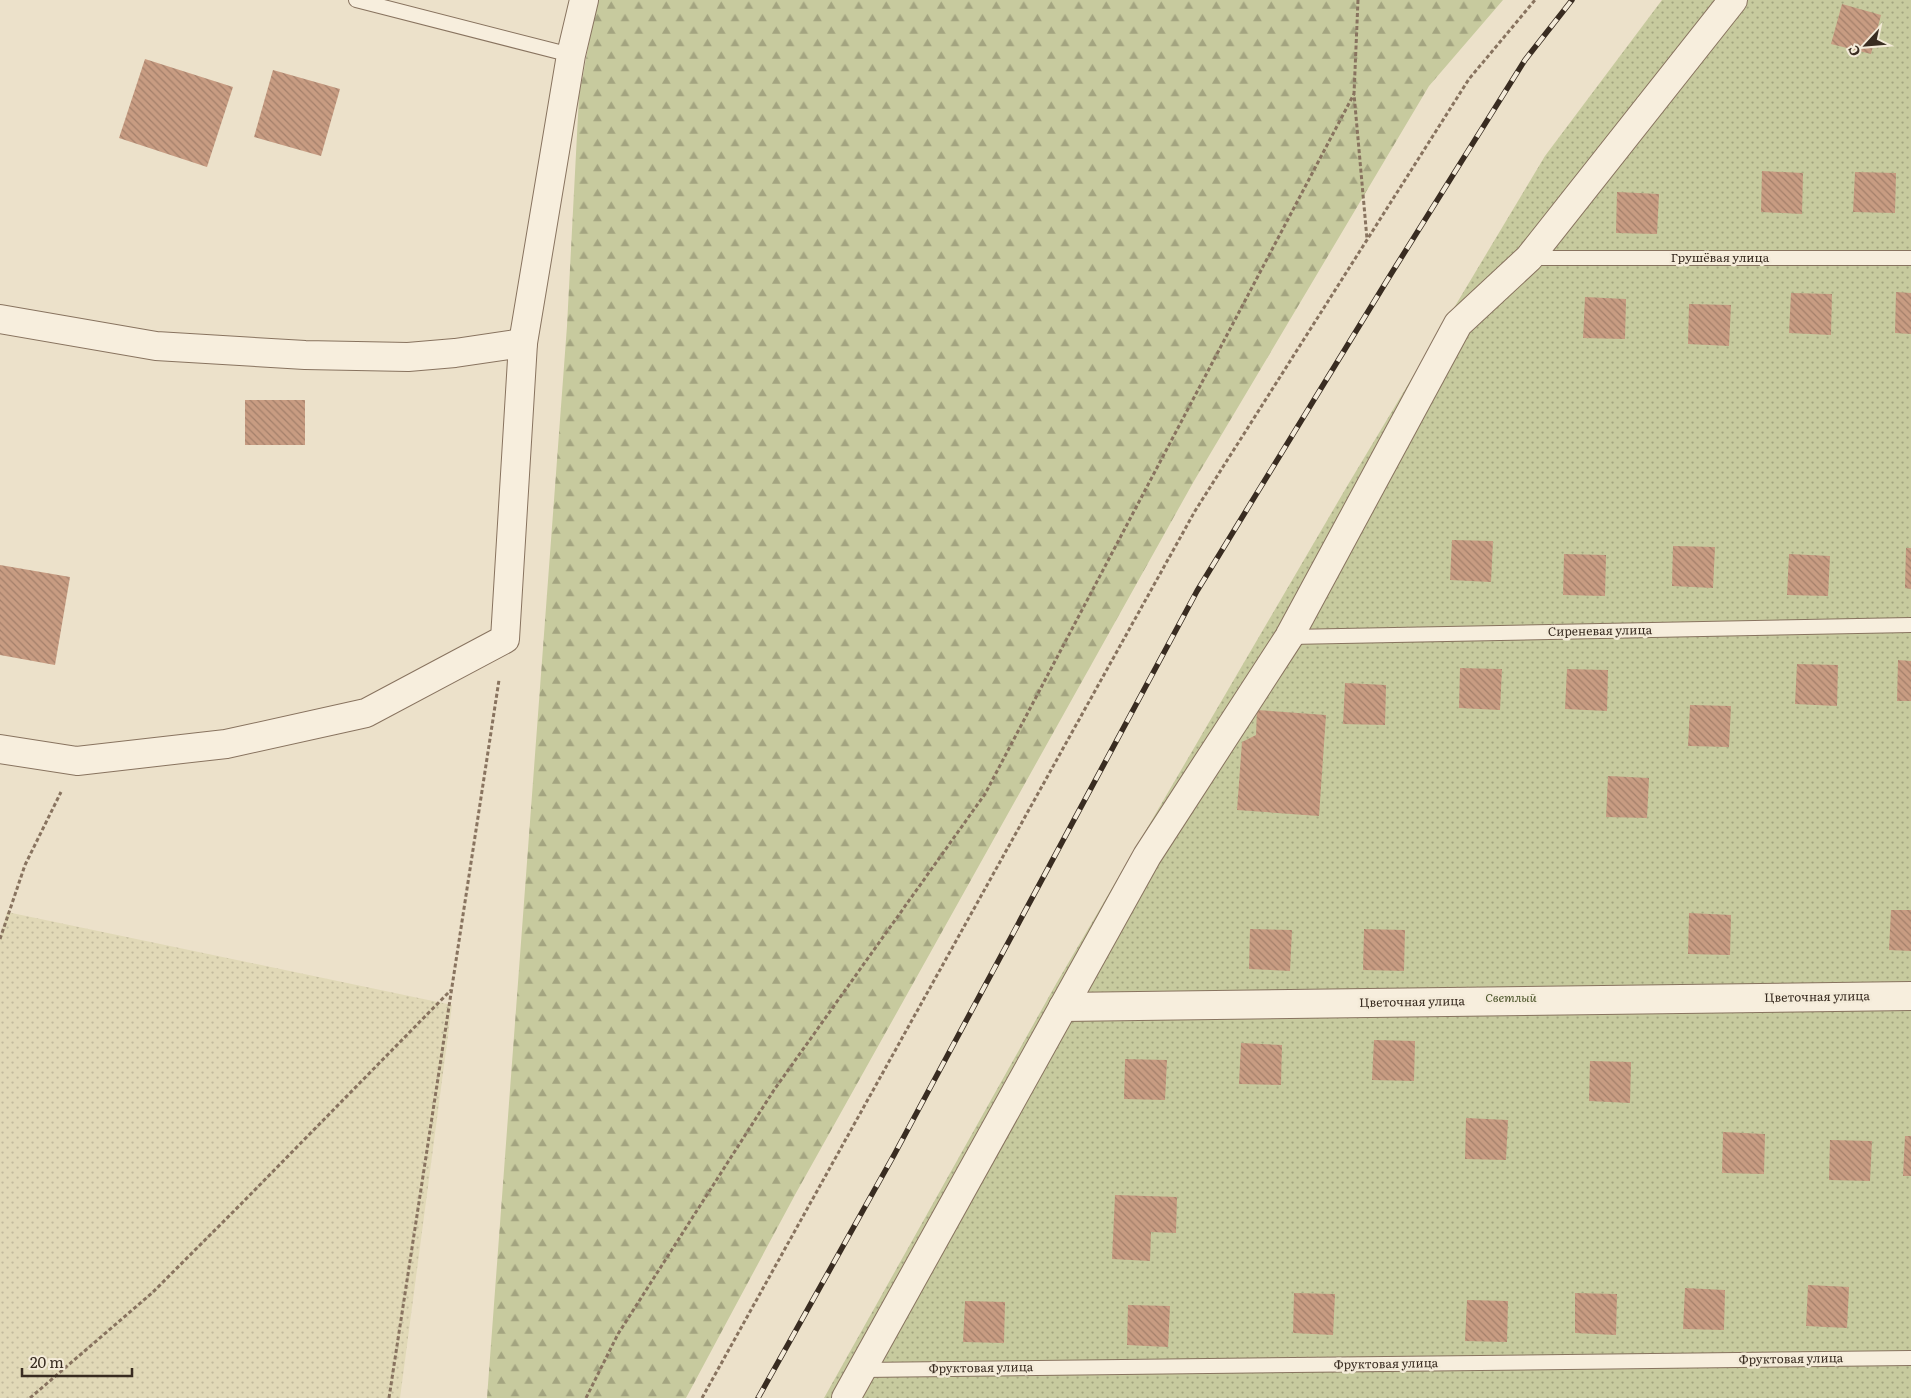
<svg xmlns="http://www.w3.org/2000/svg" width="1911" height="1398" font-family="Literata,serif">
	<defs>
		<pattern id="farmland-dots" width="8" height="8" patternUnits="userSpaceOnUse" patternTransform="scale(1.25)"><rect width="8" height="8" fill="#e1d9b7"/><path d="M2 2h.1M6 6h.1" fill="none" stroke="#c2ba9d" stroke-width="1.8" stroke-linecap="round"/></pattern>
		<pattern id="grass-dots" width="8" height="8" patternUnits="userSpaceOnUse" patternTransform="scale(1.25)"><rect width="8" height="8" fill="#c7ca9e"/><path d="M2 2h.1M6 6h.1" fill="none" stroke="#a3a480" stroke-width="1.8" stroke-linecap="round"/></pattern>
		<pattern id="forest-firs" width="22" height="20" patternUnits="userSpaceOnUse" patternTransform="scale(1.25)"><rect width="22" height="20" fill="#c7ca9e"/><path d="M5 1l3.5 6h-7zM16 11l3.5 6h-7z" fill="#a3a480"/></pattern>
		<pattern id="building-back-hatch" width="6" height="6" patternUnits="userSpaceOnUse" patternTransform="scale(1.25)"><rect width="6" height="6" fill="#c89c82"/><path d="M-1 5l2 2M0 0l6 6M5-1l2 2" fill="none" stroke="#a37f6a"/></pattern>
	</defs>
	<rect width="100%" height="100%" fill="#ece1ca"/>
	<!-- farmland -->
	<polygon fill="url(#farmland-dots)" points="7,912 452,1005 400,1398 0,1398 0,936"/>
	<!-- grass -->
	<polygon fill="url(#grass-dots)" points="1662,0 1911,0 1911,1398 824,1398 1056,984 1346,488 1545,156"/>
	<!-- forest -->
	<polygon fill="url(#forest-firs)" points="597,0 1503,0 1429,86 1194,481 796,1193 686,1398 487,1398 567,326 579,96"/>
	<!-- building -->
	<g fill="url(#building-back-hatch)">
		<polygon points="1842,4 1881,15 1871,54 1831,44"/>
		<polygon points="145,59 233,87 207,167 119,138"/>
		<polygon points="273,70 340,89 321,156 254,137"/>
		<polygon points="1762,171 1803,173 1802,214 1761,212"/>
		<polygon points="1855,172 1896,173 1895,213 1853,212"/>
		<polygon points="1617,192 1659,194 1657,234 1616,233"/>
		<polygon points="1896,292 1911,293 1911,334 1895,333"/>
		<polygon points="1791,293 1832,294 1831,335 1789,333"/>
		<polygon points="1585,297 1626,299 1625,339 1583,338"/>
		<polygon points="1689,304 1731,305 1729,346 1688,344"/>
		<rect x="245" y="400" width="60" height="45"/>
		<polygon points="1452,540 1493,541 1491,582 1450,580"/>
		<polygon points="1673,546 1715,547 1713,588 1672,586"/>
		<polygon points="1906,548 1911,548 1911,589 1905,588"/>
		<polygon points="1564,554 1606,555 1605,596 1563,595"/>
		<polygon points="1789,554 1830,556 1828,596 1787,595"/>
		<polygon points="0,565 70,577 55,665 0,655"/>
		<polygon points="1898,660 1911,661 1911,701 1897,701"/>
		<polygon points="1797,664 1838,665 1837,706 1795,704"/>
		<polygon points="1460,668 1502,669 1500,710 1459,708"/>
		<polygon points="1567,669 1608,670 1607,711 1565,709"/>
		<polygon points="1345,683 1386,685 1385,725 1343,724"/>
		<polygon points="1690,705 1731,706 1729,747 1688,746"/>
		<polygon points="1257,710 1326,715 1319,816 1237,810 1242,742 1256,735"/>
		<polygon points="1608,776 1649,778 1647,818 1606,817"/>
		<polygon points="1891,910 1911,910 1911,951 1889,950"/>
		<polygon points="1689,913 1731,915 1730,955 1688,954"/>
		<polygon points="1250,929 1292,930 1290,971 1249,969"/>
		<polygon points="1364,929 1405,930 1404,971 1363,970"/>
		<polygon points="1374,1040 1415,1041 1414,1081 1372,1080"/>
		<polygon points="1241,1043 1282,1045 1281,1085 1239,1084"/>
		<polygon points="1125,1059 1167,1060 1165,1100 1124,1099"/>
		<polygon points="1590,1061 1631,1062 1630,1103 1589,1101"/>
		<polygon points="1466,1118 1508,1120 1506,1160 1465,1159"/>
		<polygon points="1723,1132 1765,1134 1764,1174 1722,1173"/>
		<polygon points="1905,1136 1911,1136 1911,1176 1903,1176"/>
		<polygon points="1830,1140 1872,1141 1870,1181 1829,1180"/>
		<polygon points="1115,1195 1177,1197 1176,1233 1151,1232 1150,1261 1112,1259"/>
		<polygon points="1808,1285 1849,1287 1847,1328 1806,1326"/>
		<polygon points="1685,1288 1725,1290 1724,1330 1683,1329"/>
		<polygon points="1294,1293 1335,1294 1333,1335 1293,1333"/>
		<polygon points="1575,1293 1617,1294 1616,1335 1575,1333"/>
		<polygon points="1467,1300 1508,1301 1507,1342 1465,1341"/>
		<polygon points="965,1301 1005,1302 1004,1343 963,1342"/>
		<polygon points="1128,1305 1170,1306 1168,1347 1127,1345"/>
	</g>
	<g fill="none" stroke-linecap="round" stroke-linejoin="round">
		<defs>
			<g id="lane">
				<polyline points="356,0 571,55"/>
				<polyline points="1529,258 1911,258"/>
				<polyline points="1289,637 1911,625"/>
				<polyline points="861,1370 1911,1358"/>
			</g>
			<g id="street">
				<polyline points="0,319 156,346 305,355 408,357 455,353 523,343"/>
				<polyline points="0,749 77,761 226,744 366,713 505,639 523,343 571,55 584,0"/>
				<polyline points="1063,1007 1911,996"/>
				<polyline points="846,1398 1147,856 1289,637 1458,324 1529,258 1733,0"/>
			</g>
		</defs>
		<!-- lane casing -->
		<use href="#lane" stroke="#88735f" stroke-width="16"/>
		<!-- street casing -->
		<use href="#street" stroke="#88735f" stroke-width="30"/>
		<!-- path -->
		<g stroke="#88735f" stroke-width="3" stroke-dasharray="4 2.5" stroke-linecap="butt">
			<polyline points="1358,0 1354,94 1367,239"/>
			<polyline points="0,939 25,865 61,792"/>
			<polyline points="30,1398 152,1293 242,1203 451,990"/>
			<polyline points="389,1398 499,680"/>
			<polyline points="586,1398 618,1334 774,1090 985,794 1354,94"/>
			<polyline points="702,1398 1195,511 1469,79 1535,0"/>
		</g>
		<!-- lane -->
		<use href="#lane" stroke="#f7eedd" stroke-width="14"/>
		<!-- street -->
		<use href="#street" stroke="#f7eedd" stroke-width="28"/>
		<defs>
			<polyline id="rail" points="758,1398 894,1155 1197,591 1391,274 1525,60 1572,0"/>
		</defs>
		<!-- rail casing -->
		<use href="#rail" stroke="#392c21" stroke-width="5.5"/>
		<!-- rail -->
		<use href="#rail" stroke="#f4ebd9" stroke-width="4" stroke-dasharray="11" stroke-linecap="butt"/>
	</g>
	<g text-anchor="middle" stroke-width="5" stroke-linejoin="round" paint-order="stroke">
		<!-- street labels -->
		<g font-size="12" fill="#392c21" stroke="#f4ebd9">
			<text x="1720" y="262">Грушёвая улица</text>
			<text transform="translate(1600 631) rotate(-1)" y="4">Сиреневая улица</text>
			<text transform="translate(1817 997) rotate(-1)" y="4">Цветочная улица</text>
			<text transform="translate(1412 1002) rotate(-1)" y="4">Цветочная улица</text>
			<text transform="translate(1791 1359) rotate(-1)" y="4">Фруктовая улица</text>
			<text transform="translate(1386 1364) rotate(-1)" y="4">Фруктовая улица</text>
			<text transform="translate(981 1368) rotate(-1)" y="4">Фруктовая улица</text>
		</g>
		<!-- park labels -->
		<g font-size="12" font-style="italic" fill="#4b5429" stroke="#f4ebd9">
			<text x="1511" y="1002">Светлый</text>
		</g>
	</g>
	<!-- north arrow -->
	<g transform="translate(1866 45) rotate(244)" stroke="#f4ebd9" stroke-width="4" paint-order="stroke">
	<path d="M0-4L9 19L0 12L-9 19Z" fill="#392c21"/>
	<text y="-8" font-size="14" font-weight="bold" text-anchor="middle" fill="#392c21">С</text>
	</g>
	<!-- scale -->
	<path d="M22 1368v8h110v-8" fill="none" stroke="#392c21" stroke-width="2.5"/>
	<text x="30" y="1368" font-size="15" fill="#392c21" stroke="#f4ebd9" stroke-width="4" paint-order="stroke">20 m</text>
</svg>
